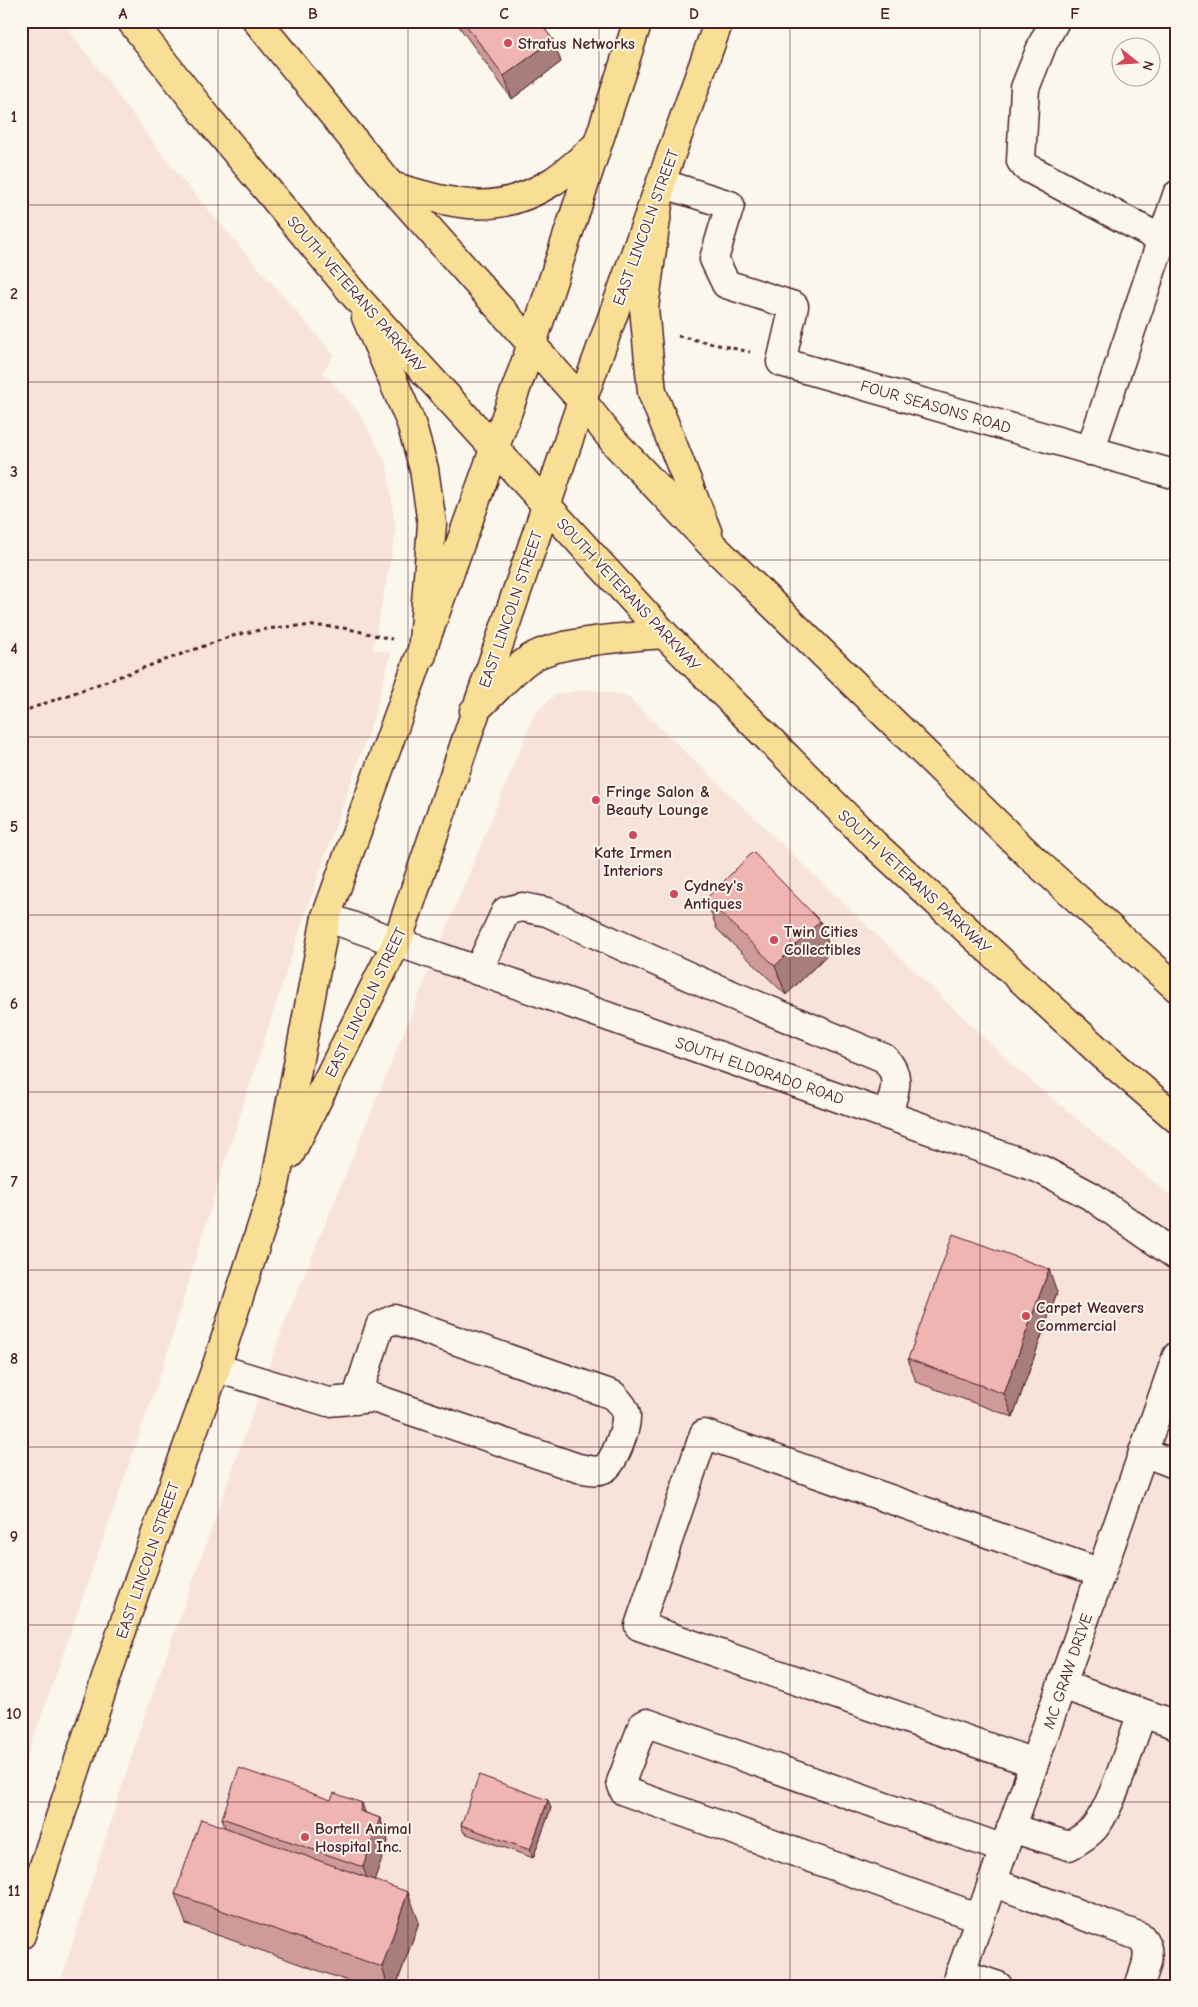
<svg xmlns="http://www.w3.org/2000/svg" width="1198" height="2007" font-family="'Comic Neue',sans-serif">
	<rect width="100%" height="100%" fill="#fbf7ec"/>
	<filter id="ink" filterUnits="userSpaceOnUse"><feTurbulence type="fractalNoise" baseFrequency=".02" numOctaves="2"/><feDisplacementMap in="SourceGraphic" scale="10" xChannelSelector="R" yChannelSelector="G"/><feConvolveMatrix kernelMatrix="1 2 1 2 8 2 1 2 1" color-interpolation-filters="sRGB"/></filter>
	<g filter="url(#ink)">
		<!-- built -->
		<g fill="#f8e3db">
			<polygon points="21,21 62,21 179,176 334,355 323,372 360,414 387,465 396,532 373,649 391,653 375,713 307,908 221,1174 165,1361 21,1775"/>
			<polygon points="586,689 627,696 1020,1072 1177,1201 1177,1986 59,1986 140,1729 286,1319 535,713 555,695"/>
		</g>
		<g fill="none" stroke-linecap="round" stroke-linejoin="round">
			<defs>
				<g id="minor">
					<polyline points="1055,21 1043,43 1025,88 1021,161 1026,167 1161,239"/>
					<polyline points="661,183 730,205 714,259 726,284 794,306 781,362 1177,475"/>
					<polyline points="1090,451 1177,195"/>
					<polyline points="326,917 1040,1169 1091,1196 1177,1256"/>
					<path d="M478,971L506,911L522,907L547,912L708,985L884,1058C903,1077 894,1091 888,1115"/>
					<path d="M216,1368L328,1402L374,1398L578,1468C586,1469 597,1473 605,1468C614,1463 626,1429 626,1418C627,1409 618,1401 613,1395L394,1319L380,1326L356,1400"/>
					<polyline points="1143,1452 1177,1465"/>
					<polyline points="1062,1685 1177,1725"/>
					<polyline points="1034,1763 639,1626 704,1434 1101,1573"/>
					<path d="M1011,1828L1069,1846C1078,1841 1087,1836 1094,1828C1113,1806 1131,1742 1142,1713"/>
					<path d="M992,1882L1141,1937C1154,1952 1145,1969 1139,1986"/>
					<polyline points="980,1918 624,1791 621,1782 643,1725 647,1723 1004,1849"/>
					<polyline points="960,1973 998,1986"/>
					<polyline points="956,1986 1177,1356"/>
				</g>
				<g id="major">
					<polyline points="290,1154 397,942 582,401 719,21"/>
					<polyline points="21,1935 136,1588 216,1368 275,1185 326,917 532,344 638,21"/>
				</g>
				<g id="highway">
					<polyline points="131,21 211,122 357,298 664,634 874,844 1104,1056 1177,1119"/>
					<polyline points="257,21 391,186 582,401 615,443 712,545 1033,859 1177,988"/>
					<polyline points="661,183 644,308 652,392 708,534"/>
					<path d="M391,186C453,203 493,219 552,182C568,172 582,158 596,146"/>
					<polyline points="366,317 411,423 424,469 432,524 422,655"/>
					<path d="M474,711C491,696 513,669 531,658C558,641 631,637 664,634"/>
				</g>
			</defs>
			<!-- minor casing -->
			<use href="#minor" stroke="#4a1f2b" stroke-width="31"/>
			<!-- major casing -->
			<use href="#major" stroke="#4a1f2b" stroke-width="31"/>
			<!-- highway casing -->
			<use href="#highway" stroke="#4a1f2b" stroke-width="31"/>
			<!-- path -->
			<g stroke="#4a1f2b" stroke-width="3" stroke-dasharray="4 4" stroke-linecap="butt">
				<polyline points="678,336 750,352"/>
				<path d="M21,712L229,637C266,627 305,623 343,628C360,631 376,636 392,639"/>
			</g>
			<!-- minor -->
			<use href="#minor" stroke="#fbf7ec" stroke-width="28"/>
			<!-- major -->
			<use href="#major" stroke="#f9df96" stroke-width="28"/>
			<!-- highway -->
			<use href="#highway" stroke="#f9df96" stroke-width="28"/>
		</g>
		<!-- wall -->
		<g fill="#ce9b99" stroke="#4a1f2b">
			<polygon points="455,21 539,21 553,40 561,62 512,99"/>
			<polygon points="706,899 831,951 786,995 717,929"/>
			<polygon points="1057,1292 1013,1417 916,1382 908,1359"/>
			<polygon points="1177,1622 1177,1657 1171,1640"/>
			<polygon points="551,1808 533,1858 464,1833 461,1825"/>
			<polygon points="366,1813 380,1818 388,1841 374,1880 419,1922 396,1986 362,1986 186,1924 175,1894 225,1828 222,1818"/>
		</g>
		<!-- shaded-wall -->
		<g fill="#a87e7d" stroke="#4a1f2b">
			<polygon points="553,40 561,62 512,99 504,76"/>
			<polygon points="820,921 831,951 786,995 775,966"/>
			<polygon points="1049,1269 1057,1292 1013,1417 1004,1394"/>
			<polygon points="548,1800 551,1808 533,1858 530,1850"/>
			<polygon points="362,1803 370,1826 360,1811"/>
			<polygon points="380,1818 388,1841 371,1890 363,1867"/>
			<polygon points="408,1892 419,1922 396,1986 388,1986 382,1967"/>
		</g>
		<!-- building -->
		<g fill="#f0b4b2" stroke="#4a1f2b">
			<polygon points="463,21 539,21 553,40 504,76"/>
			<polygon points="753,852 820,921 775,966 706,899"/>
			<polygon points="953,1234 1049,1269 1004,1394 908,1359"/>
			<polygon points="1177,1622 1177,1642 1171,1640"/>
			<polygon points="239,1768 331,1800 334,1793 362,1803 360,1811 380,1818 363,1867 222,1818"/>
			<polygon points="479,1775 548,1800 530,1850 461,1825"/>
			<polygon points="201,1819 408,1892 382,1967 175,1894"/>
		</g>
	</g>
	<!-- grid -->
	<path fill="none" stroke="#4a1f2b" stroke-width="1" stroke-opacity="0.55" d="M218,21V1986M408,21V1986M599,21V1986M790,21V1986M980,21V1986M21,205H1177M21,382H1177M21,560H1177M21,737H1177M21,915H1177M21,1092H1177M21,1270H1177M21,1447H1177M21,1625H1177M21,1802H1177"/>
	<!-- markers -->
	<g fill="#d1495b" stroke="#fbf7ec" stroke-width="2">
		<circle cx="508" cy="43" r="5"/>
		<circle cx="596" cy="800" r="5"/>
		<circle cx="633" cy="835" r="5"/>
		<circle cx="674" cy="894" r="5"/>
		<circle cx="774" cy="940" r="5"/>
		<circle cx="1026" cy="1316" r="5"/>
		<circle cx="305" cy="1837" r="5"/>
	</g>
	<g text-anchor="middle" stroke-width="4" stroke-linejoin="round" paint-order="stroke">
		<!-- poi labels -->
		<g font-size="16" font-weight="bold" fill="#4a1f2b" stroke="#fbf7ec" text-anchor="start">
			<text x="518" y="49">Stratus Networks</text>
			<text x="606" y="797">Fringe Salon &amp;<tspan x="606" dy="18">Beauty Lounge</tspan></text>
			<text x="633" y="858" text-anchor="middle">Kate Irmen<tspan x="633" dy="18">Interiors</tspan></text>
			<text x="684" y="891">Cydney's<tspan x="684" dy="18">Antiques</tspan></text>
			<text x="784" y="937">Twin Cities<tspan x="784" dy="18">Collectibles</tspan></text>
			<text x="1036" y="1313">Carpet Weavers<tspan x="1036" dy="18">Commercial</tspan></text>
			<text x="315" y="1834">Bortell Animal<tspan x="315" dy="18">Hospital Inc.</tspan></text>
		</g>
		<!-- street labels -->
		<g font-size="16" fill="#4a1f2b" stroke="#fbf7ec">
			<text transform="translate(645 227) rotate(-70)" y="6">EAST LINCOLN STREET</text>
			<text transform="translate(357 294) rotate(49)" y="6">SOUTH VETERANS PARKWAY</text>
			<text transform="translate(936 406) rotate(16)" y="6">FOUR SEASONS ROAD</text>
			<text transform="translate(629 594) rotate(47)" y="6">SOUTH VETERANS PARKWAY</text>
			<text transform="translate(510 609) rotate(-71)" y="6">EAST LINCOLN STREET</text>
			<text transform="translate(915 881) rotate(43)" y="6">SOUTH VETERANS PARKWAY</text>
			<text transform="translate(365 1002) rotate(-64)" y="6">EAST LINCOLN STREET</text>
			<text transform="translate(760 1070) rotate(19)" y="6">SOUTH ELDORADO ROAD</text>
			<text transform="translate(147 1560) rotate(-71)" y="6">EAST LINCOLN STREET</text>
			<text transform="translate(1067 1671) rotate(-71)" y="6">MC GRAW DRIVE</text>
		</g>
	</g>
	<!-- margin -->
	<rect width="1198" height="2007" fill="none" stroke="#fbf7ec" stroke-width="55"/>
	<!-- north arrow -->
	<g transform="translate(1136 62) rotate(107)"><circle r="24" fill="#fbf7ec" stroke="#b4a19f"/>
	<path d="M0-4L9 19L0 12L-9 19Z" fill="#d1495b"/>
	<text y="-8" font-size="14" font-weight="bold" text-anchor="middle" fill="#4a1f2b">N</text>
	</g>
	<rect x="28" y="28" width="1142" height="1952" fill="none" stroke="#4a1f2b" stroke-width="2"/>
	<g font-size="16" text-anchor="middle" font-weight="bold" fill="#4a1f2b">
		<text x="123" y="19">A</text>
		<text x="313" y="19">B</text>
		<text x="504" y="19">C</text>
		<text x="694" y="19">D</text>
		<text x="885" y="19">E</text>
		<text x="1075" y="19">F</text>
		<text x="14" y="122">1</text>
		<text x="14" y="299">2</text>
		<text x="14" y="477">3</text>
		<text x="14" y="654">4</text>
		<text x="14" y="832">5</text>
		<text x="14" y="1009">6</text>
		<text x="14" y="1187">7</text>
		<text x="14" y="1364">8</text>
		<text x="14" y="1542">9</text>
		<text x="14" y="1719">10</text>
		<text x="14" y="1896">11</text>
	</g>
</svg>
